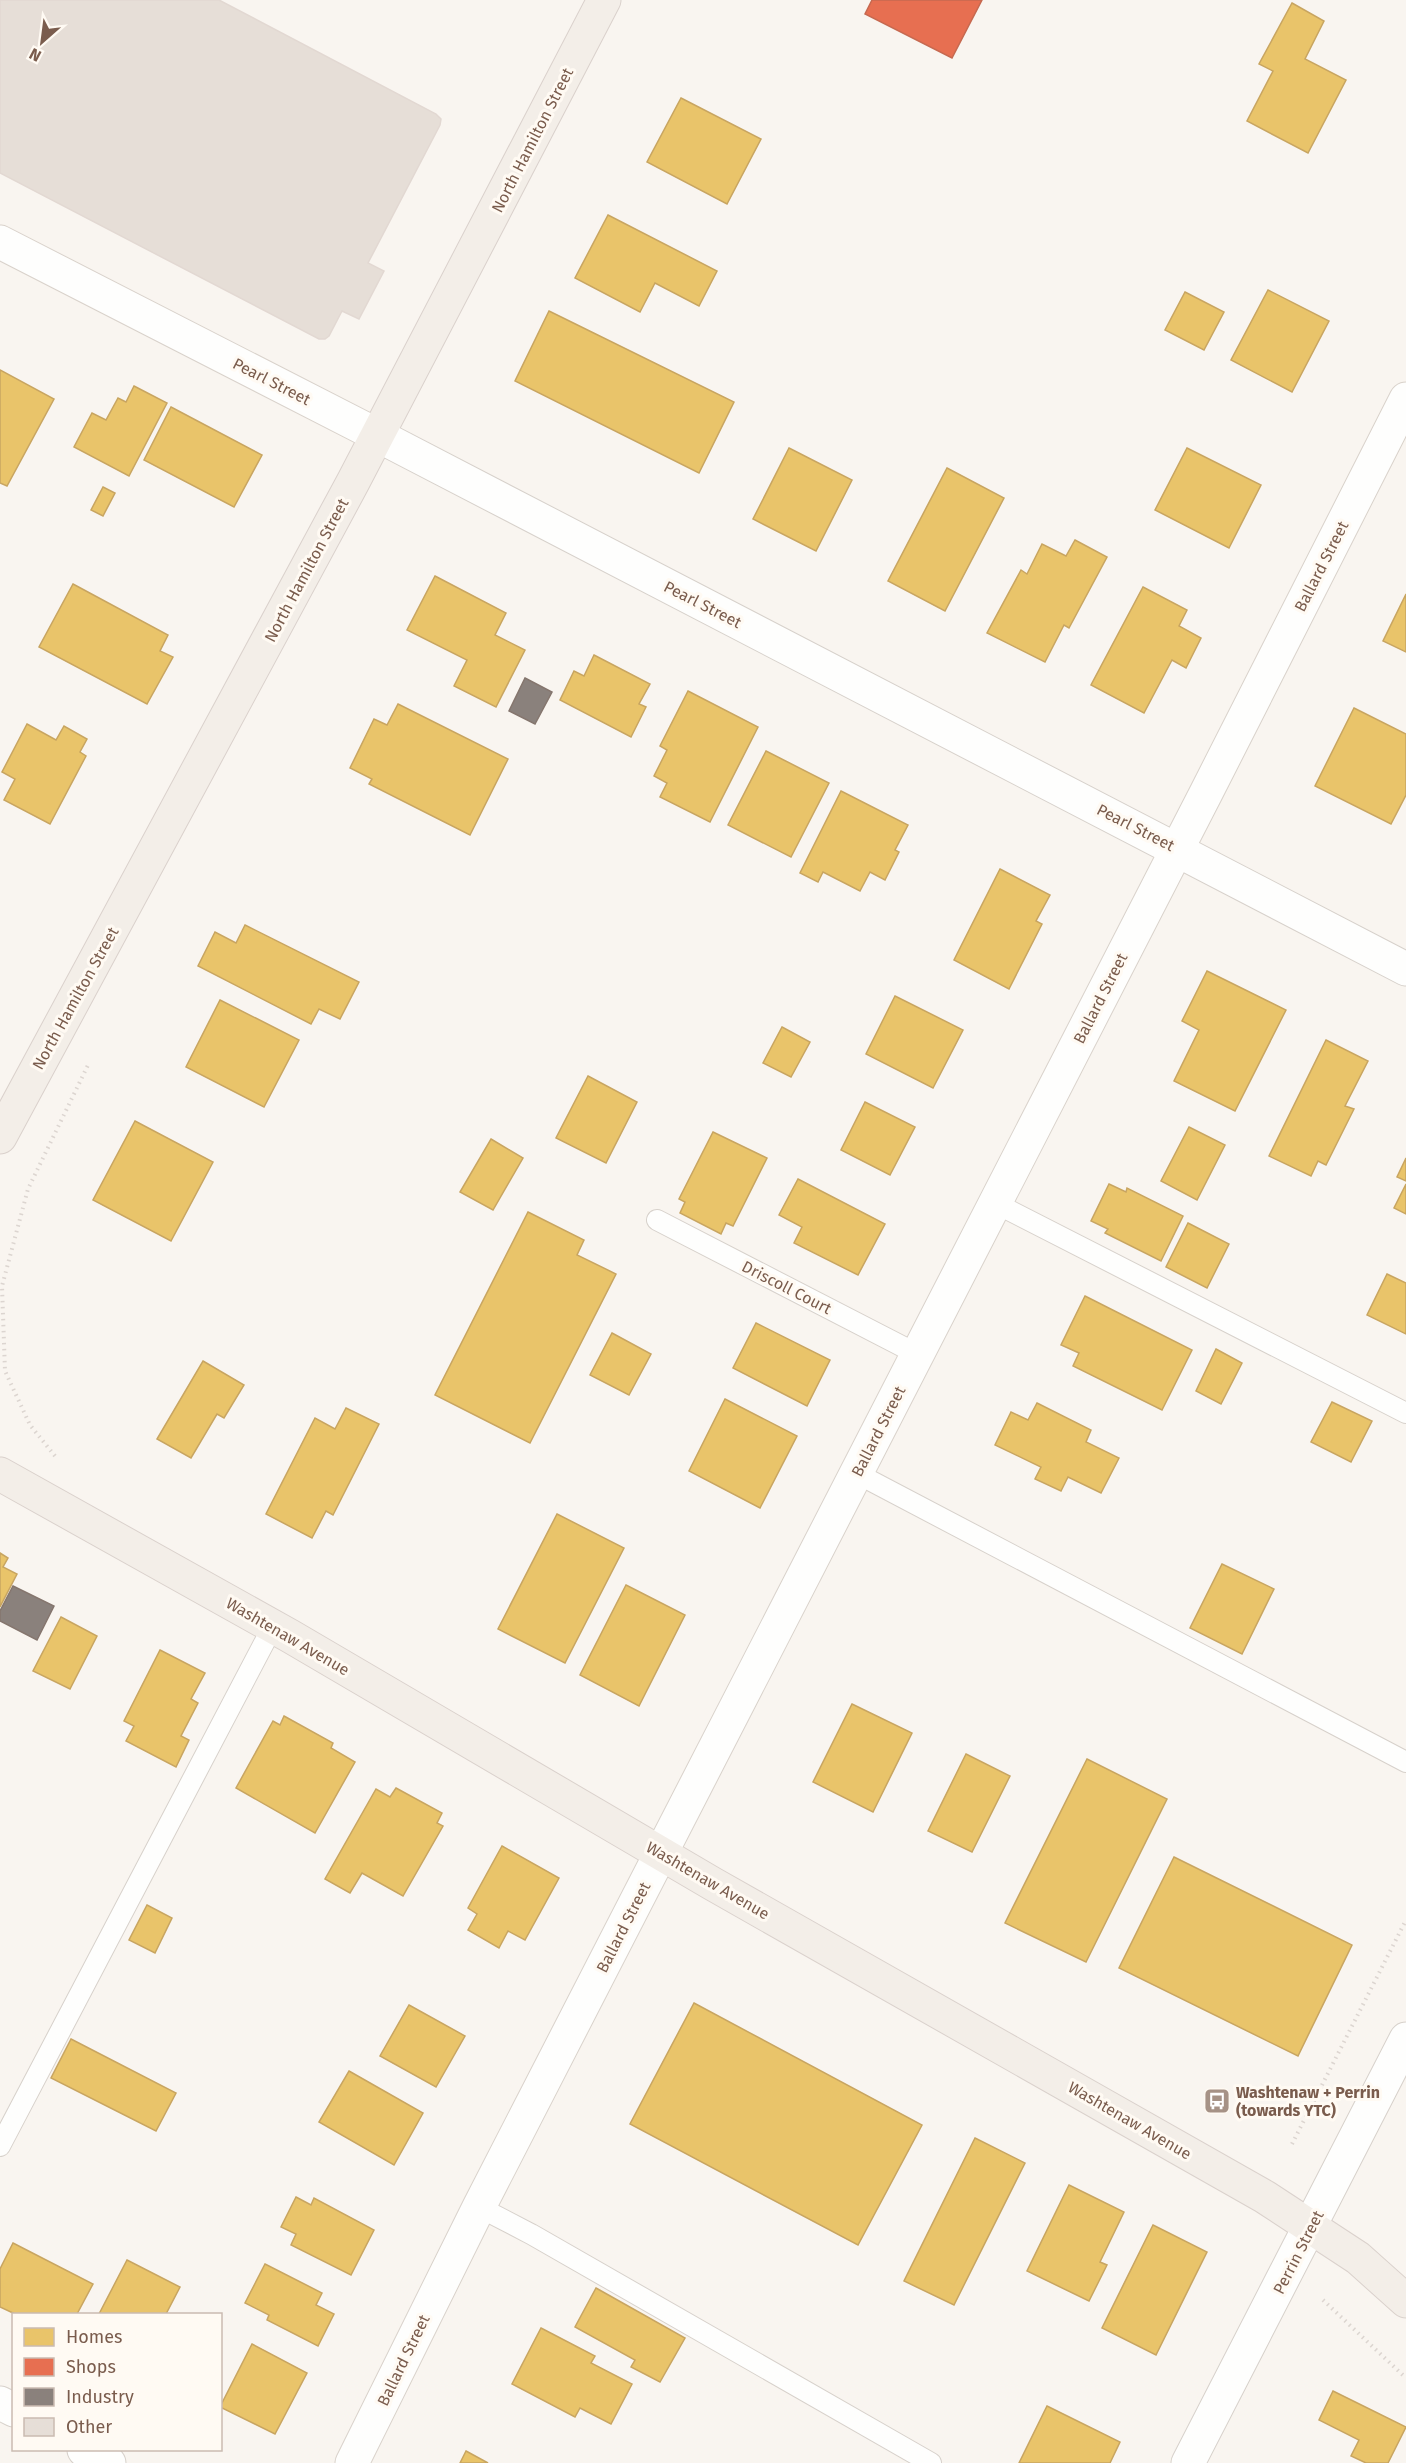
<svg xmlns="http://www.w3.org/2000/svg" width="1406" height="2463" font-family="'Fira Sans',sans-serif">
	<rect width="100%" height="100%" fill="#f9f5f0"/>
	<!-- homes -->
	<g fill="#e9c46a" stroke="#c8a561" stroke-width="1.5">
		<polygon points="1292,3 1324,21 1305,59 1346,80 1308,153 1247,121 1273,71 1259,64"/>
		<polygon points="681,98 761,139 727,204 647,162"/>
		<polygon points="608,215 717,271 699,306 655,283 640,312 575,278"/>
		<polygon points="1268,290 1329,321 1292,392 1231,360"/>
		<polygon points="1185,292 1224,312 1204,350 1165,330"/>
		<polygon points="549,311 734,402 699,473 515,381"/>
		<polygon points="0,370 54,399 7,486 0,483"/>
		<polygon points="134,386 167,403 129,476 74,447 92,413 106,420 118,398 126,402"/>
		<polygon points="171,407 262,455 234,507 144,460"/>
		<polygon points="789,448 852,480 816,551 753,519"/>
		<polygon points="1187,448 1261,485 1229,548 1155,510"/>
		<polygon points="947,468 1004,498 945,611 888,581"/>
		<polygon points="103,487 115,493 103,516 91,510"/>
		<polygon points="1075,540 1107,557 1069,628 1064,625 1045,662 987,633 1021,570 1027,574 1042,544 1066,556"/>
		<polygon points="435,576 506,613 495,635 525,650 496,707 454,686 467,660 407,630"/>
		<polygon points="73,584 168,635 160,651 173,657 147,704 39,647"/>
		<polygon points="1143,587 1187,610 1179,626 1201,638 1186,668 1172,660 1144,713 1091,685"/>
		<polygon points="1406,594 1406,652 1383,641"/>
		<polygon points="594,655 650,684 639,704 646,707 631,737 560,700 574,671 584,676"/>
		<polygon points="688,691 758,727 710,822 660,797 667,783 654,776 667,750 660,746"/>
		<polygon points="398,704 508,759 470,835 369,784 372,779 350,768 374,719 387,725"/>
		<polygon points="1354,708 1406,734 1406,795 1391,824 1315,786"/>
		<polygon points="27,724 56,740 64,726 87,739 80,752 86,756 50,824 4,800 15,779 2,772"/>
		<polygon points="766,751 829,783 791,857 728,825"/>
		<polygon points="841,791 908,825 895,850 899,852 885,880 870,872 860,891 823,872 818,882 800,873"/>
		<polygon points="1000,869 1050,895 1036,921 1042,924 1009,989 954,960"/>
		<polygon points="245,925 359,982 340,1019 319,1009 311,1024 198,966 215,932 236,943"/>
		<polygon points="1207,971 1286,1010 1235,1111 1174,1081 1199,1030 1182,1021"/>
		<polygon points="895,996 963,1030 933,1088 866,1054"/>
		<polygon points="220,1000 299,1040 264,1107 186,1067"/>
		<polygon points="782,1027 810,1042 791,1077 763,1063"/>
		<polygon points="1326,1040 1368,1061 1345,1106 1354,1109 1326,1165 1318,1161 1311,1176 1269,1156"/>
		<polygon points="588,1076 637,1102 606,1163 556,1138"/>
		<polygon points="865,1102 915,1127 890,1175 841,1150"/>
		<polygon points="135,1121 213,1162 171,1241 93,1200"/>
		<polygon points="1189,1127 1225,1145 1197,1200 1161,1181"/>
		<polygon points="713,1132 767,1158 733,1226 726,1223 721,1234 680,1213 685,1202 679,1199"/>
		<polygon points="491,1139 523,1158 493,1210 460,1192"/>
		<polygon points="1406,1158 1406,1181 1397,1177"/>
		<polygon points="798,1179 885,1224 858,1275 794,1243 802,1227 779,1215"/>
		<polygon points="1109,1184 1126,1192 1127,1188 1183,1216 1161,1261 1105,1233 1108,1229 1091,1221"/>
		<polygon points="1406,1184 1406,1214 1394,1208"/>
		<polygon points="528,1212 584,1240 577,1255 616,1274 530,1443 435,1395"/>
		<polygon points="1188,1223 1229,1244 1207,1288 1166,1267"/>
		<polygon points="1387,1274 1406,1283 1406,1334 1367,1315"/>
		<polygon points="1085,1296 1192,1350 1162,1410 1073,1366 1079,1353 1061,1345"/>
		<polygon points="756,1323 830,1360 807,1406 733,1368"/>
		<polygon points="612,1333 651,1354 629,1395 590,1375"/>
		<polygon points="1216,1349 1242,1363 1221,1404 1196,1391"/>
		<polygon points="203,1361 244,1385 224,1418 217,1414 191,1458 157,1439"/>
		<polygon points="725,1399 797,1436 760,1508 689,1471"/>
		<polygon points="1332,1402 1372,1421 1351,1462 1311,1442"/>
		<polygon points="1037,1403 1091,1430 1086,1442 1119,1458 1101,1493 1068,1477 1061,1491 1035,1479 1041,1467 995,1445 1011,1412 1028,1420"/>
		<polygon points="346,1408 379,1424 333,1515 326,1511 312,1538 266,1514 315,1418 335,1429"/>
		<polygon points="557,1514 624,1548 565,1663 498,1629"/>
		<polygon points="0,1553 8,1558 3,1567 17,1574 0,1607"/>
		<polygon points="1222,1564 1274,1589 1242,1654 1190,1628"/>
		<polygon points="626,1585 685,1615 639,1706 580,1675"/>
		<polygon points="61,1617 97,1636 70,1689 33,1671"/>
		<polygon points="160,1650 205,1673 191,1699 198,1703 181,1736 189,1740 176,1767 126,1741 134,1726 124,1721"/>
		<polygon points="852,1704 912,1733 873,1812 813,1782"/>
		<polygon points="284,1716 333,1743 331,1748 355,1762 315,1833 236,1788 273,1721 280,1725"/>
		<polygon points="966,1754 1010,1776 972,1852 928,1831"/>
		<polygon points="1087,1759 1167,1799 1086,1962 1005,1923"/>
		<polygon points="396,1788 442,1813 437,1823 443,1826 403,1896 362,1873 350,1893 325,1879 376,1789 390,1797"/>
		<polygon points="502,1846 559,1878 525,1940 508,1931 499,1948 468,1930 477,1914 468,1908"/>
		<polygon points="1174,1857 1352,1945 1298,2056 1119,1968"/>
		<polygon points="147,1905 172,1918 155,1953 129,1940"/>
		<polygon points="694,2003 922,2125 858,2245 630,2124"/>
		<polygon points="409,2005 465,2036 436,2087 380,2056"/>
		<polygon points="71,2039 176,2093 156,2131 51,2078"/>
		<polygon points="349,2071 423,2113 394,2165 319,2122"/>
		<polygon points="975,2138 1025,2163 954,2305 904,2281"/>
		<polygon points="1069,2185 1124,2212 1100,2262 1107,2265 1089,2301 1027,2271"/>
		<polygon points="296,2197 311,2205 314,2198 374,2230 351,2275 291,2245 296,2234 281,2227"/>
		<polygon points="1153,2225 1207,2252 1156,2355 1102,2328"/>
		<polygon points="13,2243 93,2284 77,2314 15,2314 0,2307 0,2269"/>
		<polygon points="127,2260 180,2287 166,2314 99,2314"/>
		<polygon points="265,2264 322,2293 316,2305 334,2314 318,2346 267,2320 269,2315 245,2303"/>
		<polygon points="596,2288 685,2338 660,2382 631,2367 635,2360 575,2327"/>
		<polygon points="541,2328 595,2356 591,2363 632,2384 611,2424 580,2408 575,2417 512,2384"/>
		<polygon points="252,2344 307,2373 275,2434 220,2407"/>
		<polygon points="1333,2391 1406,2427 1388,2463 1366,2463 1351,2456 1359,2440 1319,2420"/>
		<polygon points="1047,2406 1120,2442 1110,2463 1019,2463"/>
		<polygon points="466,2451 488,2463 460,2463"/>
	</g>
	<!-- shops -->
	<polygon fill="#e76f51" stroke="#c66950" stroke-width="1.5" points="872,0 982,0 952,58 865,14"/>
	<!-- industry -->
	<g fill="#8a817c" stroke="#85766e" stroke-width="1.5">
		<polygon points="525,678 552,692 535,724 509,711"/>
		<polygon points="13,1586 54,1606 37,1640 0,1621 0,1611"/>
	</g>
	<!-- building -->
	<polygon fill="#e6ded7" stroke="#e2d8d2" stroke-width="1.5" points="0,0 219,0 436,114 441,119 440,125 368,263 384,271 359,319 342,311 329,336 325,339 319,339 0,173"/>
	<g fill="none" stroke-linecap="round" stroke-linejoin="round">
		<defs>
			<g id="lane">
				<polyline points="995,1203 1406,1413"/>
				<polyline points="657,1220 917,1354"/>
				<polyline points="856,1473 1406,1762"/>
				<polyline points="0,2146 273,1626"/>
				<polyline points="479,2207 531,2234 931,2463"/>
			</g>
			<g id="street">
				<polyline points="377,435 1406,969"/>
				<polyline points="0,2403 14,2410"/>
				<polyline points="84,2450 109,2463"/>
				<polyline points="1188,2463 1406,2039"/>
			</g>
			<g id="secondary">
				<polyline points="0,242 377,435"/>
				<polyline points="352,2463 479,2207 1206,793 1406,399"/>
			</g>
			<g id="primary">
				<polyline points="0,1137 353,482 604,0"/>
				<polyline points="0,1474 290,1636 713,1884 1265,2197 1358,2258 1406,2301"/>
			</g>
		</defs>
		<!-- lane casing -->
		<use href="#lane" stroke="#d7d1cb" stroke-width="22"/>
		<!-- street casing -->
		<use href="#street" stroke="#d7d1cb" stroke-width="35"/>
		<!-- secondary casing -->
		<use href="#secondary" stroke="#d9d2cb" stroke-width="35"/>
		<!-- primary casing -->
		<use href="#primary" stroke="#dad1cc" stroke-width="35"/>
		<!-- path -->
		<g stroke="#dcd5d0" stroke-width="4" stroke-dasharray="1.5 4.5" stroke-linecap="butt">
			<polyline points="55,1456 30,1425 5,1371 2,1286 28,1189 89,1063"/>
			<polyline points="1292,2144 1406,1920"/>
			<polyline points="1323,2300 1406,2378"/>
		</g>
		<!-- lane -->
		<use href="#lane" stroke="#fefefd" stroke-width="20"/>
		<!-- street -->
		<use href="#street" stroke="#fefefd" stroke-width="33"/>
		<!-- secondary -->
		<use href="#secondary" stroke="#fefefd" stroke-width="33"/>
		<!-- primary -->
		<use href="#primary" stroke="#f3eee8" stroke-width="33"/>
	</g>
	<!-- icons -->
	<defs>
		<symbol id="bus-square" viewBox="-11 -11 22 22"><rect x="-9" y="-9" width="18" height="18" rx="4" fill="#a69286" stroke="#fffaf3"/><path d="M-5-6H5V4H4V6H2V4H-2V6H-4V4H-5ZM-3.5-4V0h7V-4ZM-3.5 1.2v1.5H-2V1.2ZM2 1.2v1.5H3.5V1.2Z" fill="#fff"/></symbol>
	</defs>
	<g fill-rule="evenodd">
		<use href="#bus-square" x="1202" y="2086" width="30" height="30"/>
	</g>
	<g text-anchor="middle" stroke-width="6" stroke-linejoin="round" paint-order="stroke">
		<!-- street labels -->
		<g font-size="16" fill="#7a5c4d" stroke="#fffaf3">
			<text transform="translate(532 140) rotate(-63)" y="6">North Hamilton Street</text>
			<text transform="translate(272 381) rotate(27)" y="6">Pearl Street</text>
			<text transform="translate(1321 566) rotate(-63)" y="6">Ballard Street</text>
			<text transform="translate(306 570) rotate(-62)" y="6">North Hamilton Street</text>
			<text transform="translate(703 604) rotate(27)" y="6">Pearl Street</text>
			<text transform="translate(1136 827) rotate(27)" y="6">Pearl Street</text>
			<text transform="translate(75 998) rotate(-61)" y="6">North Hamilton Street</text>
			<text transform="translate(1100 998) rotate(-63)" y="6">Ballard Street</text>
			<text transform="translate(787 1287) rotate(27)" y="6">Driscoll Court</text>
			<text transform="translate(878 1431) rotate(-63)" y="6">Ballard Street</text>
			<text transform="translate(288 1636) rotate(30)" y="6">Washtenaw Avenue</text>
			<text transform="translate(708 1880) rotate(30)" y="6">Washtenaw Avenue</text>
			<text transform="translate(623 1927) rotate(-63)" y="6">Ballard Street</text>
			<text transform="translate(1130 2120) rotate(30)" y="6">Washtenaw Avenue</text>
			<text transform="translate(1298 2252) rotate(-63)" y="6">Perrin Street</text>
			<text transform="translate(403 2360) rotate(-64)" y="6">Ballard Street</text>
		</g>
		<!-- poi labels -->
		<g font-size="16" font-weight="bold" fill="#7a5c4d" stroke="#fffaf3" text-anchor="start">
			<text x="1236" y="2098">Washtenaw + Perrin<tspan x="1236" dy="18">(towards YTC)</tspan></text>
		</g>
	</g>
	<!-- legend -->
	<rect x="12" y="2313" width="210" height="138" fill="#fffaf3" stroke="#cabbb1" stroke-width="1.5"/>
	<rect x="24" y="2328" width="30" height="18" fill="#e9c46a" stroke="#cabbb1" stroke-width="1.5"/>
	<text x="66" y="2343" font-size="18" fill="#7a5c4d">Homes</text>
	<rect x="24" y="2358" width="30" height="18" fill="#e76f51" stroke="#cabbb1" stroke-width="1.5"/>
	<text x="66" y="2373" font-size="18" fill="#7a5c4d">Shops</text>
	<rect x="24" y="2388" width="30" height="18" fill="#8a817c" stroke="#cabbb1" stroke-width="1.5"/>
	<text x="66" y="2403" font-size="18" fill="#7a5c4d">Industry</text>
	<rect x="24" y="2418" width="30" height="18" fill="#e6ded7" stroke="#cabbb1" stroke-width="1.5"/>
	<text x="66" y="2433" font-size="18" fill="#7a5c4d">Other</text>
	<!-- north arrow -->
	<g transform="translate(42 42) rotate(208)" stroke="#fffaf3" stroke-width="4.5" paint-order="stroke">
	<path d="M0-4.5L10 22L0 15L-10 22Z" fill="#7a5c4d"/>
	<text y="-9" font-size="16" font-weight="bold" text-anchor="middle" fill="#7a5c4d">N</text>
	</g>
</svg>
